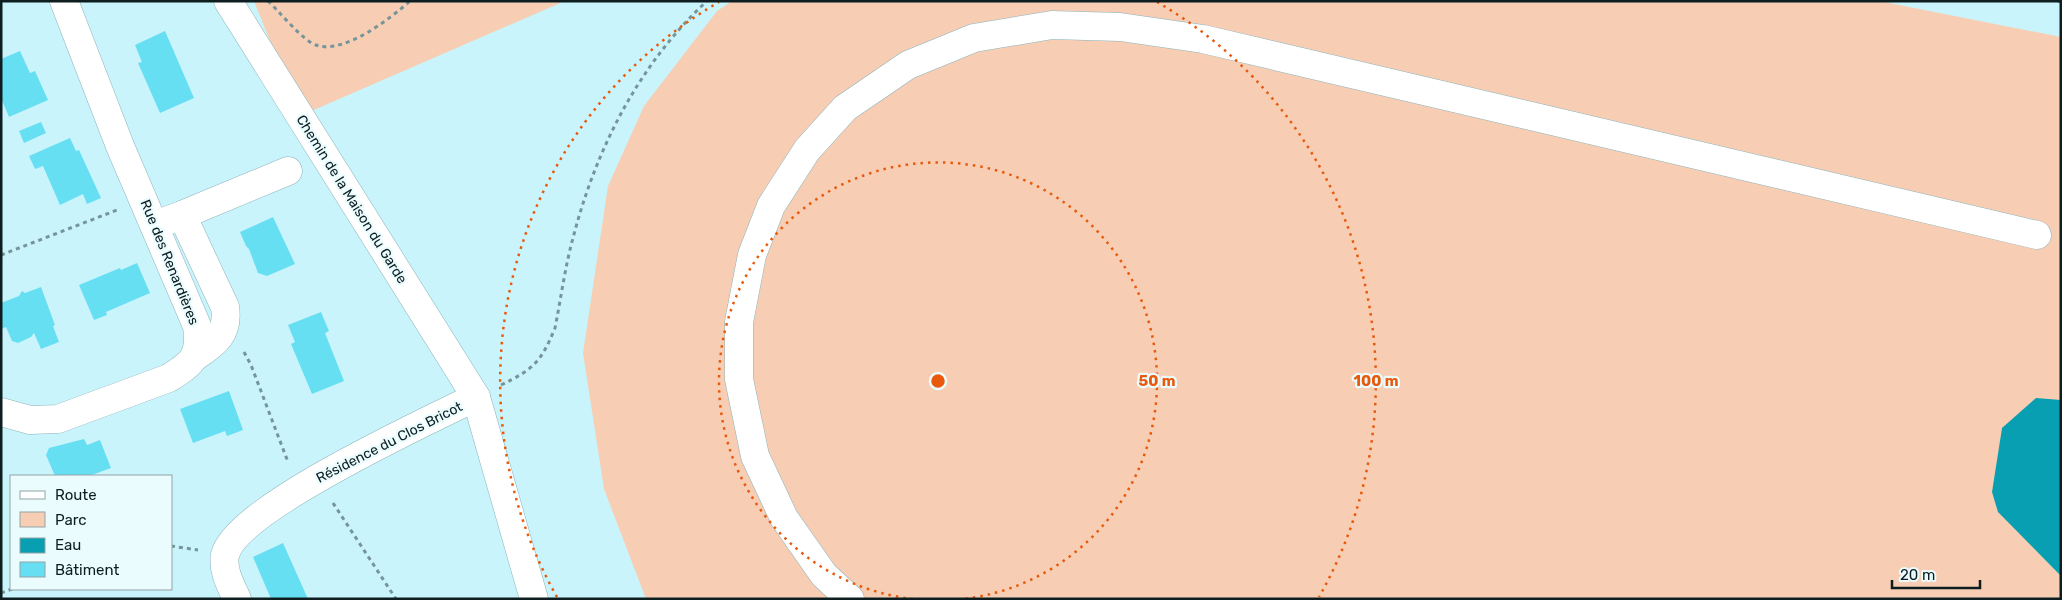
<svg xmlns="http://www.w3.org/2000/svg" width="2062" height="600" font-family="Rubik,sans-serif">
	<rect width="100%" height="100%" fill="#caf4fb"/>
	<!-- green -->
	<g fill="#f7ceb4">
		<polygon points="254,1 565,1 300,116"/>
		<polygon points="732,1 1879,1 2061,37 2061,599 646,599 604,489 583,353 608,186 644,106 717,11"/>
	</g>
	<!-- water -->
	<polygon fill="#089fb2" points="2036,398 2061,400 2061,576 1998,512 1992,492 2002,428"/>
	<!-- building -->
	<g fill="#67dff2">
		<polygon points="165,31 194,98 160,113 138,63 142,62 135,45"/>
		<polygon points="20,51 30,73 35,71 48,100 9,117 1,98 1,59"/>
		<polygon points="41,122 46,133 24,143 19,131"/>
		<polygon points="70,138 76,151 79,150 101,198 87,204 83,194 60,205 43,166 35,169 29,156"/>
		<polygon points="273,217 295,264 267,276 258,273 249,249 246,246 240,232"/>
		<polygon points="137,263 150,293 106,312 107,315 94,320 79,285 120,268 121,270"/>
		<polygon points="41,287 55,325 53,326 59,342 41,349 34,333 31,337 18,343 12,341 6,327 1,329 1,303 19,296 22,291 25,293"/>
		<polygon points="321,312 329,331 325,333 344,381 312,394 291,344 295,342 288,325"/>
		<polygon points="229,391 243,430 227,436 225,431 193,443 180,409"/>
		<polygon points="84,439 87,445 100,440 111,468 89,476 55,476 46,455 49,448"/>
		<polygon points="283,543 308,599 271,599 253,557"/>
	</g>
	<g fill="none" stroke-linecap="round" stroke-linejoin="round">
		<defs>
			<g id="minor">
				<polyline points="228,1 476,397 534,599"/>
				<polyline points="182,215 288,171"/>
				<path d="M155,225L182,215L225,307C229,333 216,343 196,356"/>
				<path d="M1,412L30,420L58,419L169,378C193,363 201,356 197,326L120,146L64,1"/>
				<path d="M237,599C231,586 222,570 225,555C237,508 428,421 476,397"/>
				<polyline points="850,599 824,575 784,518 755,456 739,379 739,322 752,255 771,206 807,150 845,108 908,65 974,38 1052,25 1120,27 1203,39 2037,235"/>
			</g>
		</defs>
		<!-- minor casing -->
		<use href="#minor" stroke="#8bb3ba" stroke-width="29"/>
		<!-- path -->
		<g stroke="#76959a" stroke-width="3" stroke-dasharray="4 4" stroke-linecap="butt">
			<path d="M268,1C279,11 303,41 316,45C344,55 391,18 410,1"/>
			<polyline points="2058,1 2061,2"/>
			<polyline points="1,255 117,210"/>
			<polyline points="244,352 251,365 288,462"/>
			<path d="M501,385C534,369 541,362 555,328C561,298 565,267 573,238C596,149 639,64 707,1"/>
			<polyline points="333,503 396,599"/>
			<polyline points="171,546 198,550"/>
			<polyline points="1,593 12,589"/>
		</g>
		<!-- minor -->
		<use href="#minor" stroke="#fff" stroke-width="28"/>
	</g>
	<!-- distance rings -->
	<g fill="none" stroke="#e8590c" stroke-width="2.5" stroke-dasharray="2.5 5">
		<path d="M913 599A219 219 0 1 1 963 599"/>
		<path d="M557 597A438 438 0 0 1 719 2M1157 2A438 438 0 0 1 1319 597"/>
	</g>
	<g text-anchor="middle" stroke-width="4.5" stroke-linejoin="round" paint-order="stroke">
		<!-- street labels -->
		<g font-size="14" fill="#0d1d20" stroke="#ebfcff">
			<text transform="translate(352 199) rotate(58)" y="5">Chemin de la Maison du Garde</text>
			<text transform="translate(170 262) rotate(68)" y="5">Rue des Renardières</text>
			<text transform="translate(389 442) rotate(-27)" y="5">Résidence du Clos Bricot</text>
		</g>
	</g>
	<circle cx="938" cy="381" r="8" fill="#e8590c" stroke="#ebfcff" stroke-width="2.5"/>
	<g font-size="15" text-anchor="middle" font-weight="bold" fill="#e8590c" stroke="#ebfcff" stroke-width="4.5" stroke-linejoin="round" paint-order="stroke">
		<text x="1157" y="386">50 m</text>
		<text x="1376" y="386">100 m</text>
	</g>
	<!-- border -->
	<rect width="2062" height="600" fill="none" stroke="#0d1d20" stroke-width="5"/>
	<!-- legend -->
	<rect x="10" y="475" width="162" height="115" fill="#ebfcff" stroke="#92a3a6"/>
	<rect x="20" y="491" width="25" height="8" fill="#ffffff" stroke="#92a3a6"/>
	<text x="55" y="500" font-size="15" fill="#0d1d20">Route</text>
	<rect x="20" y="512" width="25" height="15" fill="#f7ceb4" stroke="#92a3a6"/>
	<text x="55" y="525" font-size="15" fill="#0d1d20">Parc</text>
	<rect x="20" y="538" width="25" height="15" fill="#089fb2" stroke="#92a3a6"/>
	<text x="55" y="550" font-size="15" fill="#0d1d20">Eau</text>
	<rect x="20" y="562" width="25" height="15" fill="#67dff2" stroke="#92a3a6"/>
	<text x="55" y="575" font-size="15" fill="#0d1d20">Bâtiment</text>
	<!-- scale -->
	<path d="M1892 580v8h88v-8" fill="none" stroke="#0d1d20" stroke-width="2.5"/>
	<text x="1900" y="580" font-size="15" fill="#0d1d20" stroke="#ebfcff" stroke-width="4" paint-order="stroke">20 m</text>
</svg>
